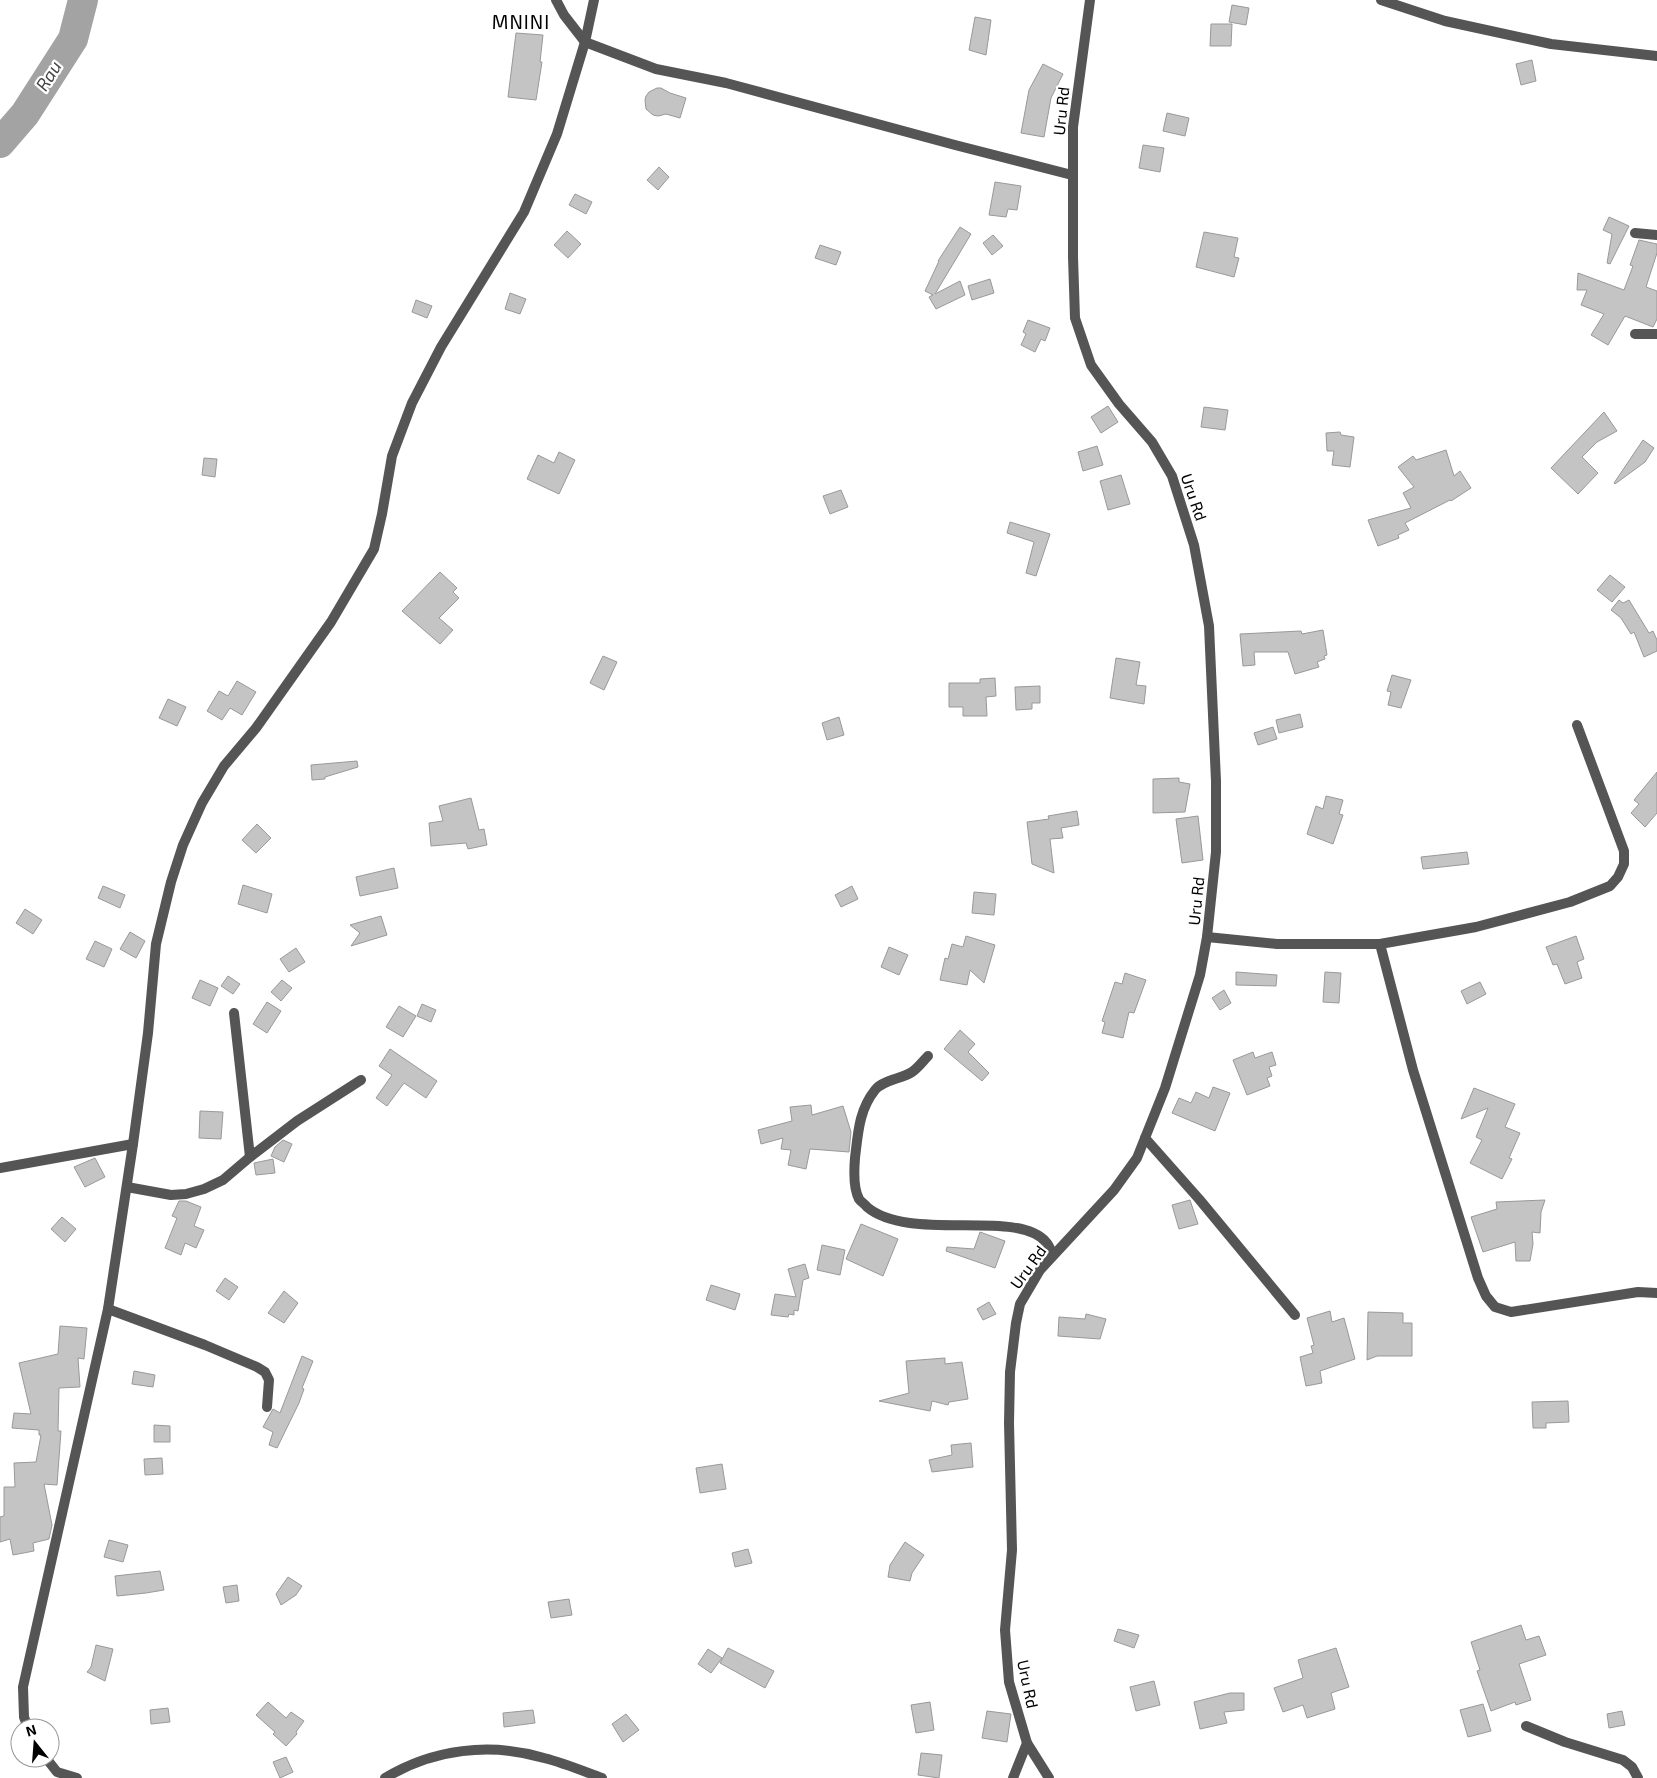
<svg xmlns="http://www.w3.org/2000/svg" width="1657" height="1778" font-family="'Exo 2',sans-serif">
	<rect width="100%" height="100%" fill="#fff"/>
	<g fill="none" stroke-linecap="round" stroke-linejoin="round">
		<!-- river -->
		<polyline stroke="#a3a3a3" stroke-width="30" points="0,143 25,114 73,39 83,0"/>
	</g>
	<!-- building -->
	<g fill="#c4c4c4" stroke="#999">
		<polygon points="1232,5 1249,8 1246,25 1229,22"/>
		<polygon points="975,17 991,20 986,55 969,50"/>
		<polygon points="1211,24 1232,24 1231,46 1210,46"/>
		<polygon points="516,33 543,35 540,62 542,62 536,100 508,97"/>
		<polygon points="1532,60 1536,81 1521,85 1516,64"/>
		<polygon points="1043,64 1063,74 1051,98 1044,137 1021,133 1029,90"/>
		<polygon points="657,88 661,88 670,93 686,98 680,118 666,114 658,116 653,115 646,109 645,100 646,96 649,92"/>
		<polygon points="1167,113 1189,118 1185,136 1163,131"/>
		<polygon points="1143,145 1164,148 1160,172 1139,168"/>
		<polygon points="659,167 669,177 658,190 647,180"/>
		<polygon points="995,182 1021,186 1017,210 1008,209 1006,217 989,215"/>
		<polygon points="575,194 592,202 586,214 569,205"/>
		<polygon points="1609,217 1629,226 1610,264 1607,263 1612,234 1603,230"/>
		<polygon points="960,227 971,234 935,294 960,281 965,295 936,309 929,297 933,295 925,291 939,261 938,261"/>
		<polygon points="567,231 581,244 568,258 554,245"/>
		<polygon points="1204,232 1238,238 1234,257 1239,258 1234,277 1196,267"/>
		<polygon points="993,235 1003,246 992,255 983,243"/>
		<polygon points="1639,240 1657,244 1657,253 1646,287 1657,291 1657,319 1653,327 1625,316 1608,345 1591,335 1604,314 1581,305 1587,290 1577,290 1578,273 1624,290 1633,266 1630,265"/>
		<polygon points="820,245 841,252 836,265 815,258"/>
		<polygon points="990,279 994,293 972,300 968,286"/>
		<polygon points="510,293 526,299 520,314 505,309"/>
		<polygon points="416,300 432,306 427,318 412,312"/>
		<polygon points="1028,320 1050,328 1045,341 1041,339 1035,352 1021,345 1026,334 1023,332"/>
		<polygon points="1108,406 1118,422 1101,433 1091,417"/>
		<polygon points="1204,407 1228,410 1225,430 1201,427"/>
		<polygon points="1604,412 1617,431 1597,442 1582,457 1598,473 1578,494 1551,468"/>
		<polygon points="1340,432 1341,435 1354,437 1350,467 1332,465 1334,451 1327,451 1326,433"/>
		<polygon points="1643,440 1654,448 1645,462 1615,484 1614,483"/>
		<polygon points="1097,446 1103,465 1083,471 1078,452"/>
		<polygon points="1446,450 1454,476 1460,471 1471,488 1451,501 1450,500 1405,523 1409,530 1398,535 1399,538 1378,546 1368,520 1411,508 1403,493 1414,487 1398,467 1413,456 1416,460"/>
		<polygon points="559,452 575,460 559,494 527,479 538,455 554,463"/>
		<polygon points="204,458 217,459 215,477 202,475"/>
		<polygon points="1121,475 1130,504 1108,510 1100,481"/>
		<polygon points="841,490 848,507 830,514 823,496"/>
		<polygon points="1010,522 1050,534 1036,576 1026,573 1034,542 1007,533"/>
		<polygon points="440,572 457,588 453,592 459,598 439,618 453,630 440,644 402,611"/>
		<polygon points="1610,575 1625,587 1612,602 1597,590"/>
		<polygon points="1619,600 1623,603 1629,600 1649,633 1653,631 1657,640 1657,651 1644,657 1634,632 1631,634 1621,618 1611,610"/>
		<polygon points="1323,630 1327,655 1324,656 1325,659 1317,662 1319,667 1295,674 1288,652 1254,652 1255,665 1243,666 1240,634 1301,631 1302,634"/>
		<polygon points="603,656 617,662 604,690 590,683"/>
		<polygon points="1116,658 1140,662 1136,685 1146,686 1144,704 1110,698"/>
		<polygon points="1392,675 1411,680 1401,708 1388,705 1391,692 1387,691"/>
		<polygon points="995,678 996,696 986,697 987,716 963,716 963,707 949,707 949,683 980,683 980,679"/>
		<polygon points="237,681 256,692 242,715 230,708 222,720 207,711 219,691 228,696"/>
		<polygon points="1040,686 1040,703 1032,703 1032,709 1016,710 1015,687"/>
		<polygon points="168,699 186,707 177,726 159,718"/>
		<polygon points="1300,714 1303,727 1279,733 1276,720"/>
		<polygon points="839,717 844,735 827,740 822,723"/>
		<polygon points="1273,727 1277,739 1258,745 1254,733"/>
		<polygon points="357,761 358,767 325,777 325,779 312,780 311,765"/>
		<polygon points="1657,772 1657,813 1645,827 1631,813 1639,804 1634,800"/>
		<polygon points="1179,778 1179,782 1190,784 1185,812 1153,813 1153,779"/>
		<polygon points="1326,796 1343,800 1339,814 1343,815 1333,844 1307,834 1316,806 1323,809"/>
		<polygon points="471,798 479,830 484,829 487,845 468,849 466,843 431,846 429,823 443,821 439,806"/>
		<polygon points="1077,811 1079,825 1061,828 1063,838 1050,839 1054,873 1032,864 1027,822 1049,819 1048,816"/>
		<polygon points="1198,816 1203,860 1182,863 1176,819"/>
		<polygon points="257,824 271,838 256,853 242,840"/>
		<polygon points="1467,852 1469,864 1423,869 1421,857"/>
		<polygon points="394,868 398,888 360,896 356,877"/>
		<polygon points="243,885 272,894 267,913 238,904"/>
		<polygon points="103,886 125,895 120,908 98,898"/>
		<polygon points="852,886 858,899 841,907 835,895"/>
		<polygon points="974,892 996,894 994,915 972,913"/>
		<polygon points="25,909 42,920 33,934 16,923"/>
		<polygon points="381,916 387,935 351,946 360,933 350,925"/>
		<polygon points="130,932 145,941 136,958 120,949"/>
		<polygon points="966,936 995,945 984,983 970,970 967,985 940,980 945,958 948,959 952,944 963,947"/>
		<polygon points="1576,936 1584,959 1577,962 1582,978 1565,984 1557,964 1553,965 1546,947"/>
		<polygon points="95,941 112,949 104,967 86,959"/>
		<polygon points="889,947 908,955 899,975 881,967"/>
		<polygon points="296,948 305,962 289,972 280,959"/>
		<polygon points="1236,972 1277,975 1276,986 1236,985"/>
		<polygon points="1325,972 1341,973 1339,1003 1323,1002"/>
		<polygon points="1125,973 1146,980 1134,1013 1129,1012 1123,1038 1102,1033 1105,1022 1102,1021 1115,982 1122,984"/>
		<polygon points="228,976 240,984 233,994 221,986"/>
		<polygon points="200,980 218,988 210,1006 192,998"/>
		<polygon points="282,980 292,988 281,1001 271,992"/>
		<polygon points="1480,982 1486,994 1467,1004 1461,991"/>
		<polygon points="1224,990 1231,1003 1220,1010 1212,998"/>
		<polygon points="267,1002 281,1011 267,1033 253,1024"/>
		<polygon points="422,1004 436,1010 431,1022 417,1016"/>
		<polygon points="399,1006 416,1016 403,1037 386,1027"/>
		<polygon points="960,1030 975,1044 968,1052 989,1073 982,1081 944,1049"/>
		<polygon points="390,1049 437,1081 426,1098 404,1083 387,1106 376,1098 392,1075 379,1066"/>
		<polygon points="1253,1052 1255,1058 1272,1052 1276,1065 1269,1067 1272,1076 1267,1078 1270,1086 1247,1095 1233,1060"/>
		<polygon points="1213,1087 1230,1093 1215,1131 1172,1113 1179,1098 1191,1103 1196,1092 1209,1098"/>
		<polygon points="1474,1088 1515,1104 1505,1127 1520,1133 1509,1158 1512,1159 1502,1179 1470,1163 1482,1140 1476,1137 1488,1108 1461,1119"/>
		<polygon points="811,1105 812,1115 843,1106 851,1132 849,1152 810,1149 806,1169 788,1165 791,1150 781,1149 783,1138 761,1144 758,1130 792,1121 790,1107"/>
		<polygon points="200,1111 223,1112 221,1139 199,1138"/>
		<polygon points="283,1140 292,1144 284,1162 271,1156 275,1147"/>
		<polygon points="95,1158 105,1177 85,1187 74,1167"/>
		<polygon points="273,1159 275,1173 256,1175 254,1163"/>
		<polygon points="1190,1200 1198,1224 1179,1229 1172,1205"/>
		<polygon points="1545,1200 1541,1212 1540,1233 1532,1232 1533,1244 1530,1261 1516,1261 1515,1242 1483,1252 1471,1217 1497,1209 1496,1202"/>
		<polygon points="179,1201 186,1201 201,1207 194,1226 204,1230 196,1248 185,1243 181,1255 165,1248 177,1218 172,1216"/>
		<polygon points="62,1217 76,1229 65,1242 51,1229"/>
		<polygon points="861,1224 898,1239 883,1276 846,1259"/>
		<polygon points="980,1232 1005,1241 995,1268 946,1251 947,1247 974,1249"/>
		<polygon points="822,1245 845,1250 840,1275 817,1270"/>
		<polygon points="805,1264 809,1278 803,1280 798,1311 794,1310 794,1315 789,1314 788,1317 771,1315 775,1294 796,1297 788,1269"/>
		<polygon points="225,1278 238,1287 229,1300 216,1291"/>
		<polygon points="711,1285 740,1294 735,1310 706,1300"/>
		<polygon points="284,1291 298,1303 284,1323 268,1313"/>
		<polygon points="989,1302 996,1314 983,1320 977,1309"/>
		<polygon points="1330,1311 1332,1322 1344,1318 1355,1359 1320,1371 1322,1383 1306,1386 1300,1357 1313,1353 1311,1346 1314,1345 1307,1318"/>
		<polygon points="1368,1312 1403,1313 1403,1323 1412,1323 1412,1356 1377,1356 1367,1360"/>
		<polygon points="1086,1314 1106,1319 1100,1339 1058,1336 1059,1317 1085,1319"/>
		<polygon points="60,1326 87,1328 84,1359 78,1358 80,1387 59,1388 58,1431 61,1431 57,1485 44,1484 52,1525 49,1539 33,1543 34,1551 13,1555 10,1539 0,1542 0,1517 4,1516 4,1487 15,1487 14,1463 36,1462 41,1435 39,1435 39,1430 12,1428 14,1413 31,1414 19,1363 58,1354"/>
		<polygon points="302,1356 313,1361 302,1388 304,1389 299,1403 277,1448 269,1445 273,1432 263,1427 273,1409 280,1413"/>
		<polygon points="945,1358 945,1364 962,1362 968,1399 949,1402 948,1405 932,1401 930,1411 879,1401 909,1393 906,1361"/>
		<polygon points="134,1371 155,1375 153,1387 132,1384"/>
		<polygon points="1568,1401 1569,1422 1546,1423 1546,1428 1533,1428 1532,1402"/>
		<polygon points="154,1425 170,1426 170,1442 154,1442"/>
		<polygon points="971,1443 973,1467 932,1472 929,1460 952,1455 951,1445"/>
		<polygon points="162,1458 163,1474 145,1475 144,1459"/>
		<polygon points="722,1464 726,1489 700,1493 696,1468"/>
		<polygon points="109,1540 128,1545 123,1562 104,1557"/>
		<polygon points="905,1542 924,1555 912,1573 910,1581 888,1577 890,1565"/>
		<polygon points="748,1549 752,1563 735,1567 732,1553"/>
		<polygon points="160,1571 164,1590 146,1593 117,1596 115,1576"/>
		<polygon points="288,1577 302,1586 296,1595 281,1605 276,1594"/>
		<polygon points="237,1585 239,1601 226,1603 223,1587"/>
		<polygon points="569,1599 572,1615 551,1618 548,1602"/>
		<polygon points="1521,1625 1526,1640 1539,1636 1546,1655 1519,1664 1531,1700 1516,1705 1515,1702 1491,1711 1477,1671 1480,1670 1471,1642"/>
		<polygon points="1118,1629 1139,1635 1134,1648 1114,1641"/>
		<polygon points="96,1645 113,1649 105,1681 87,1672 91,1667"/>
		<polygon points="728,1648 774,1671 765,1688 720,1663"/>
		<polygon points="1336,1648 1349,1687 1331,1693 1335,1709 1307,1718 1303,1705 1283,1712 1274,1688 1303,1678 1298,1660"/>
		<polygon points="708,1649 722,1658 711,1673 698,1664"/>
		<polygon points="1154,1681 1160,1705 1136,1711 1130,1687"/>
		<polygon points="1230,1693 1244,1693 1244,1710 1224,1712 1227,1723 1200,1729 1194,1702"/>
		<polygon points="268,1702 286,1718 291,1712 304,1721 296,1732 297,1734 286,1746 273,1734 275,1732 256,1715"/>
		<polygon points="930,1702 934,1730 916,1733 911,1705"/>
		<polygon points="1483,1704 1491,1731 1468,1737 1460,1710"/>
		<polygon points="168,1708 170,1722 151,1724 150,1710"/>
		<polygon points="533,1710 535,1723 504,1727 503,1713"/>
		<polygon points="987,1711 1011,1714 1007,1742 982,1738"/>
		<polygon points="1622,1711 1625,1725 1609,1728 1607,1714"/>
		<polygon points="626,1714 639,1730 623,1742 612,1724"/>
		<polygon points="921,1753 942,1755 939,1778 918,1775"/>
		<polygon points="286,1757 293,1772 280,1778 273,1762"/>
	</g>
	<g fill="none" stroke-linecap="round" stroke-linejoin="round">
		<!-- minor -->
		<g stroke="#555" stroke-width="10">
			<polyline points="556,0 564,15 585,42 656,69 726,83 955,145 1072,175"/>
			<polyline points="1381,0 1445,21 1551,44 1657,56"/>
			<polyline points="1635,233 1657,235"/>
			<polyline points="1635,334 1657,334"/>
			<polyline points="1207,937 1277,944 1380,944 1476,927 1570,902 1610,886 1618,877 1624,864 1624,851 1577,725"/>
			<polyline points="1380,944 1413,1070 1478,1278 1486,1296 1495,1307 1511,1312 1638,1292 1657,1293"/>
			<polyline points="234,1013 250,1157"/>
			<path d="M928,1056C923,1061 918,1068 912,1072C901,1079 883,1080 875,1090C859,1110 858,1133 855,1158C854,1170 853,1188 859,1199C861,1202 865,1204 867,1207C910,1243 1017,1208 1046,1242C1049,1245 1051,1251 1053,1255"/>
			<polyline points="1145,1138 1199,1199 1295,1315"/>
			<polyline points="0,1168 133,1144"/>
			<polyline points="127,1187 171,1195 186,1194 204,1189 223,1180 250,1157 297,1121 361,1080"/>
			<polyline points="108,1309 205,1345 257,1367 265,1372 269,1380 267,1407"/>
			<polyline points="1526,1726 1565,1742 1623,1760 1632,1767 1638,1778"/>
			<polyline points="28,1728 24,1717 23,1687 108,1309 133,1144 148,1033 156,944 171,882 183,845 202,803 224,766 256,728 331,622 374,549 382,514 392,456 412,403 441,347 524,212 557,134 585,42 594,0"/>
			<polyline points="46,1758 57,1772 77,1778"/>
			<path d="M385,1778C433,1749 490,1742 544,1758C564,1763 583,1771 602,1778"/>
			<polyline points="1013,1778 1027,1743"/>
		</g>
		<!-- tertiary -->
		<polyline stroke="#555" stroke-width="10" points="1049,1778 1027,1743 1009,1682 1005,1630 1012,1550 1009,1423 1010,1372 1016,1323 1020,1304 1040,1270 1114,1190 1137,1158 1165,1088 1200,975 1207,937 1216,852 1216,781 1209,626 1194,545 1172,476 1152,442 1119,404 1091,365 1075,318 1073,257 1073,127 1090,0"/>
	</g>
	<g text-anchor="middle" stroke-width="4.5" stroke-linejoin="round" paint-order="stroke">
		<!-- street labels -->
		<g font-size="16" fill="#000" stroke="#fff">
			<text transform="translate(1061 111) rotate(-84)" y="6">Uru Rd</text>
			<text transform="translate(1194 497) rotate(71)" y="6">Uru Rd</text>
			<text transform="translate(1196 901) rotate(-84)" y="6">Uru Rd</text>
			<text transform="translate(1028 1267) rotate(-54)" y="6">Uru Rd</text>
			<text transform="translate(1028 1684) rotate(78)" y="6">Uru Rd</text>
		</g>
		<!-- water labels -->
		<g font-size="18" font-style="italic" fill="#444" stroke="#fff">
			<text transform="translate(49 76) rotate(-58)" y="6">Rau</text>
		</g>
		<!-- quarter labels -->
		<g font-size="19" letter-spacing="1" fill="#000" stroke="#fff">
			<text x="521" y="29">MNINI</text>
		</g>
	</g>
	<!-- north arrow -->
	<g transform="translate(35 1743) rotate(343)"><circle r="24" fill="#ffffff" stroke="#999999"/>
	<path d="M0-4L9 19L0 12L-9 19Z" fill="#000000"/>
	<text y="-8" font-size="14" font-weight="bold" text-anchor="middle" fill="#000000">N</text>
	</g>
</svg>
